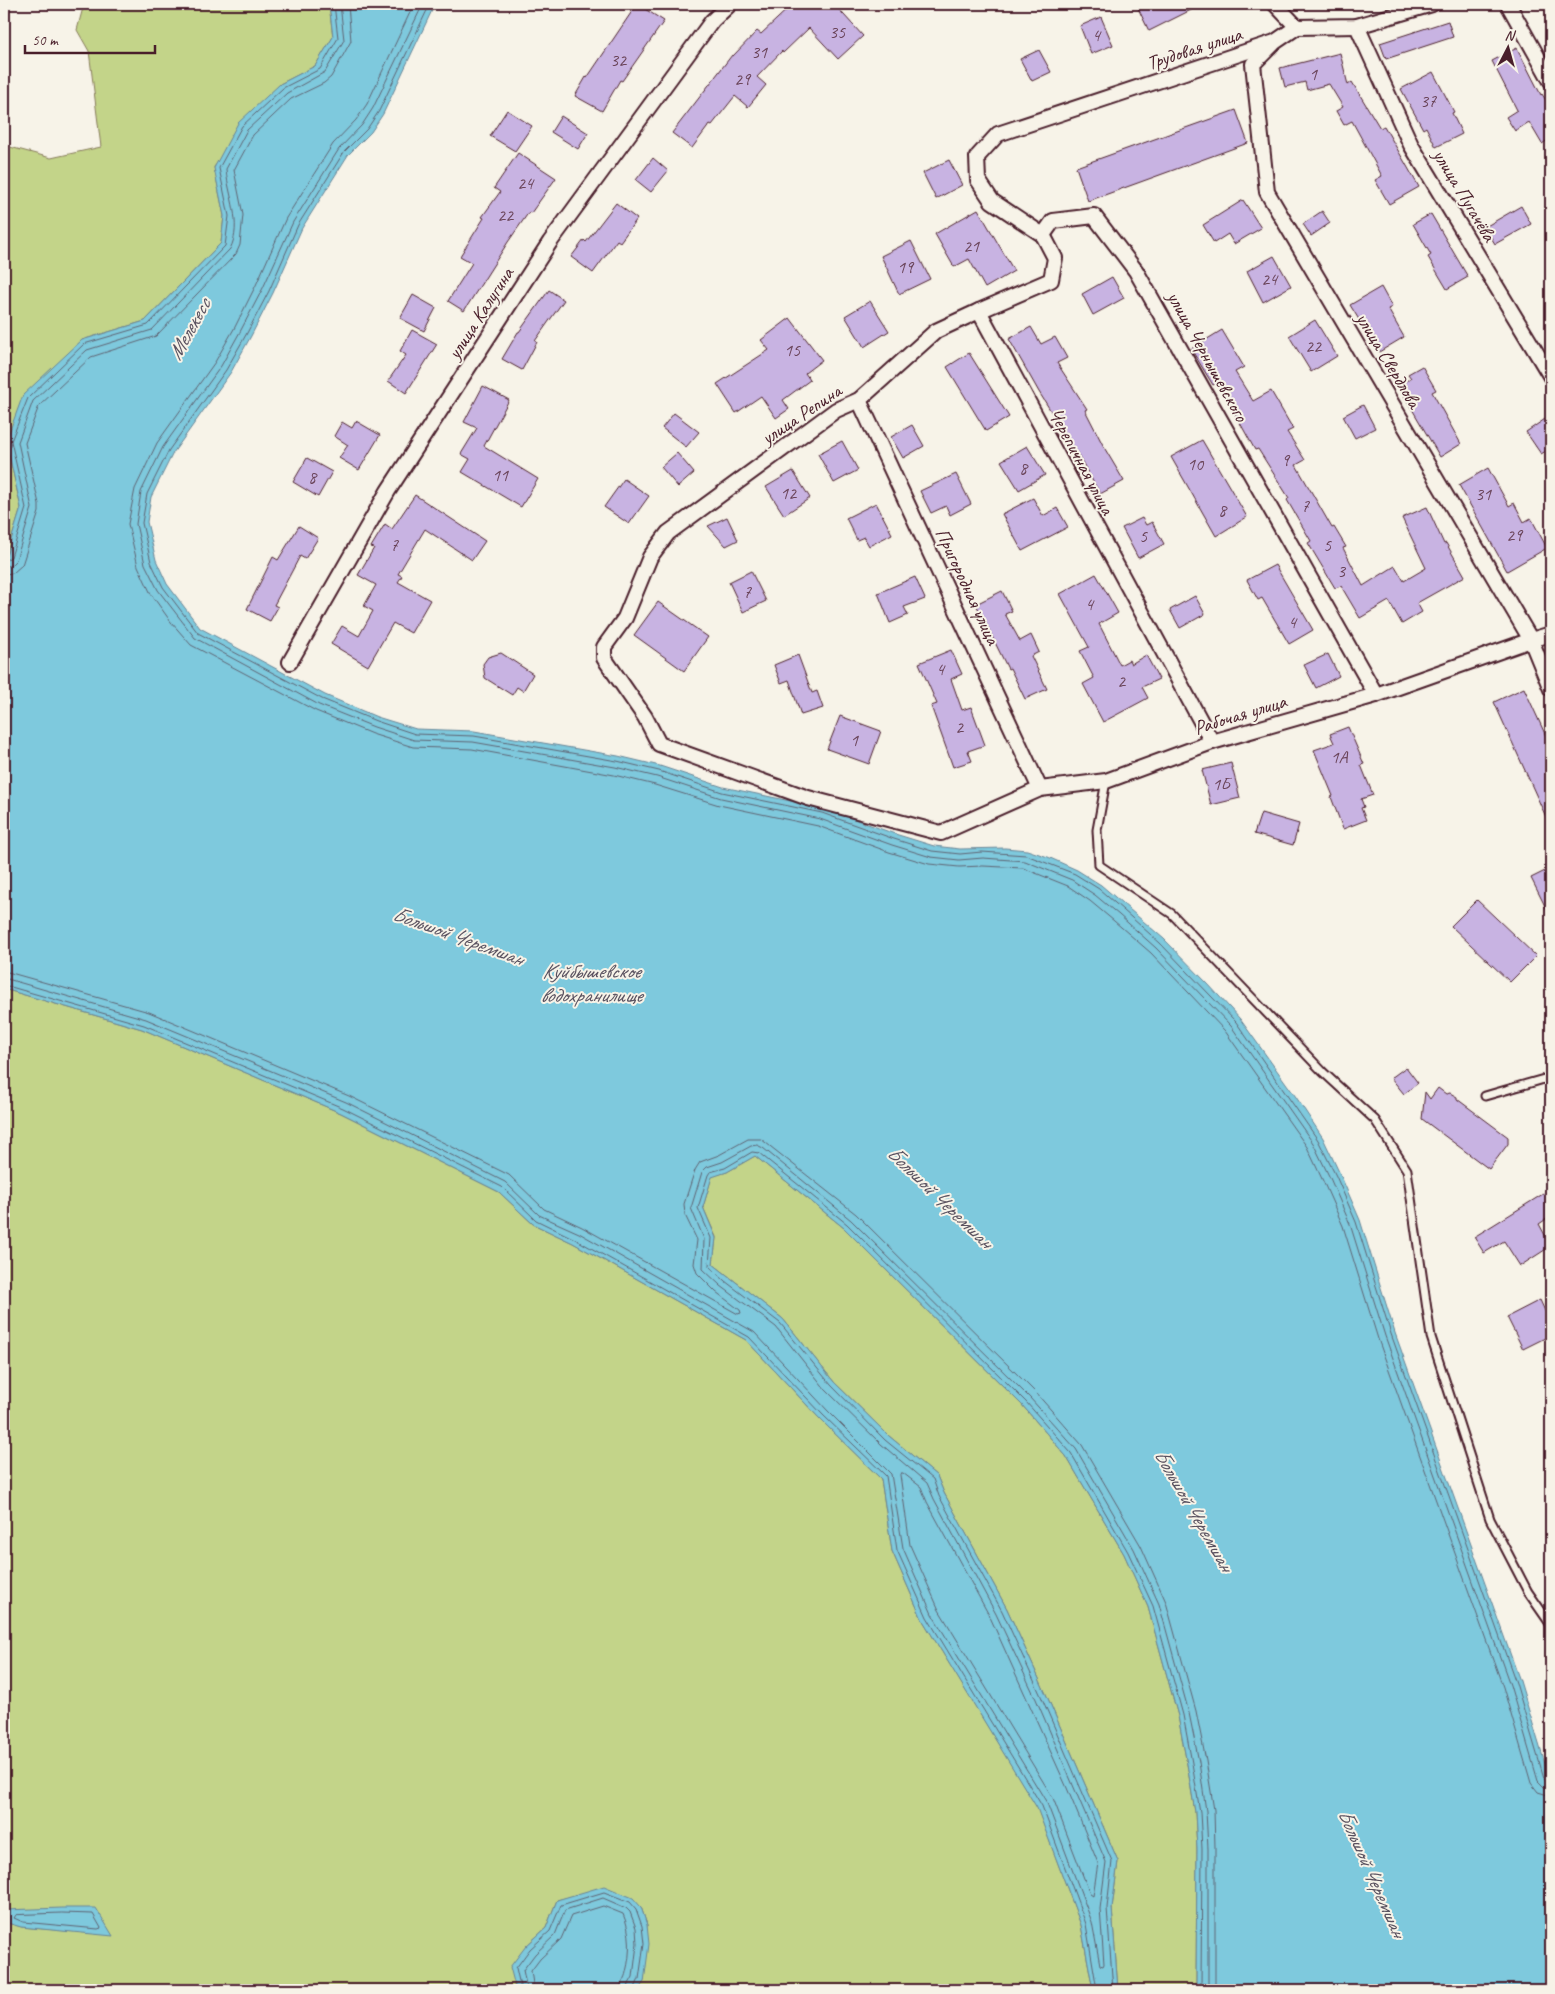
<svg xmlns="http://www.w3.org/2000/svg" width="1555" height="1994" font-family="Caveat,sans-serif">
	<rect width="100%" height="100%" fill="#f7f3e8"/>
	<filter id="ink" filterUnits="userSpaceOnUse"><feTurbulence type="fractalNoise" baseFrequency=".02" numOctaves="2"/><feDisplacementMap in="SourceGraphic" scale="10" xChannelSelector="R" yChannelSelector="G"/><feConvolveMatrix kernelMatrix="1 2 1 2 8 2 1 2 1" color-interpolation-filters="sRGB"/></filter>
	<g filter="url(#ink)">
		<!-- green -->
		<g fill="#c3d489" stroke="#867a5a">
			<polygon points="84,4 329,4 333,37 315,66 280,84 214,167 224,216 221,243 145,321 82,340 6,441 21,508 4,563 4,155 10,147 51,158 101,147 89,51 77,30"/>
			<polygon points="4,989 142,1029 341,1113 499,1192 533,1224 573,1243 746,1340 820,1419 881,1479 892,1551 922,1619 1037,1807 1081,1925 1093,1990 638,1990 644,1981 647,1925 641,1907 577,1895 557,1900 546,1928 526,1946 514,1985 516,1990 4,1990 4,1922 22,1927 112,1935 4,1910"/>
			<polygon points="755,1156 844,1228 1022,1405 1066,1456 1124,1554 1148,1607 1178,1716 1187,1764 1195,1812 1197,1849 1196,1990 1118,1990 1112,1908 1118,1861 1046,1694 1007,1609 944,1493 937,1476 889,1436 834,1382 783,1319 713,1264 716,1237 703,1207 712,1176 727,1172"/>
		</g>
		<!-- water -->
		<g fill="#7ec9dd" stroke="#698596">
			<polygon points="329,4 435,4 383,114 371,132 348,155 302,228 273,293 251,336 231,372 173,453 151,497 147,522 156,560 167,584 200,628 325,695 377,717 416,729 474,731 618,756 660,766 723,787 824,808 895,834 934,846 960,849 1005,848 1027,850 1048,857 1077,870 1101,885 1164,939 1208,984 1240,1019 1296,1097 1323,1138 1340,1174 1360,1220 1395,1333 1520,1681 1551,1784 1551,1990 1196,1990 1197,1849 1195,1812 1187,1764 1178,1716 1148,1607 1124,1554 1066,1456 1022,1405 844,1228 755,1156 727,1172 712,1177 703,1207 716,1238 713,1264 783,1319 834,1382 889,1436 937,1476 944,1493 1007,1609 1046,1694 1118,1861 1112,1908 1118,1990 1093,1990 1081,1925 1037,1808 922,1619 892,1551 881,1479 820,1419 746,1340 573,1243 533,1224 499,1192 341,1113 142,1029 4,989 4,563 21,508 6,441 23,395 82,340 145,321 221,243 224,216 214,168 238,123 280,84 315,66 333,37"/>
			<polygon points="604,1886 633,1898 641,1907 647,1925 649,1944 644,1982 638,1990 516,1990 510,1967 526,1946 546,1928 557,1900"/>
			<polygon points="62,1908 96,1908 113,1936 21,1927 4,1922 4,1910"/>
		</g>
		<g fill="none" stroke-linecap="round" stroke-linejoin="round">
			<!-- shore -->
			<g stroke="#5f6372" stroke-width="1">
				<polyline points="414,4 367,104 356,120 333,144 286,218 256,285 235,327 215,362 157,443 135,489 128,524 138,566 151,594 171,622 191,645 316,711 372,734 413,747 472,749 614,775 655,785 719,805 818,826 889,852 929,864 959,867 983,866 1023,868 1068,886 1090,901 1114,921 1151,953 1225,1031 1307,1147 1323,1181 1343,1226 1378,1339 1503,1687 1531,1783 1538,1792 1551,1796"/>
				<polyline points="423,4 373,108 362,125 339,149 293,222 263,288 241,330 221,366 163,447 141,492 136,524 145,564 158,590 195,638 319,705 374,727 414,740 473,742 615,767 657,777 721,798 820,819 892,845 931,857 959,860 983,858 1025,861 1072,880 1095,895 1119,915 1156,948 1231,1026 1313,1143 1330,1178 1350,1224 1385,1336 1510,1685 1538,1781 1544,1787 1551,1789"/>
				<polyline points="430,4 379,111 367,129 344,152 298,225 269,291 247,333 226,370 169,450 147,494 142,523 151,562 163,587 198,633 322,699 376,721 415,734 474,736 617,761 659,771 722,792 822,813 894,839 932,851 960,854 982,852 1026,855 1075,874 1099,889 1123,910 1160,943 1236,1022 1318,1140 1336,1176 1356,1222 1391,1334 1516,1683 1544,1778 1547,1782 1551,1782"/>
				<polyline points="4,561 11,557 26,508 11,441 28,398 84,344 148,325 225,246 229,216 219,168 242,126 283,88 320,69 338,38 334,4"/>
				<path d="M4,567L11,565L16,560L32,508L18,442L33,401L87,350L152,330L230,249C243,224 228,195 226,169L247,130L287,93L325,72L344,40L340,4"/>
				<polyline points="4,574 13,573 22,565 39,512 39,504 25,443 39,406 91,357 156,336 236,254 240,245 243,215 234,170 253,135 291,99 324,83 331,77 351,41 348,4"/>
				<polyline points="4,971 149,1012 349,1096 509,1175 544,1209 582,1227 738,1314 741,1313 740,1310 716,1292 697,1273 694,1264 697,1240 685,1215 684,1204 695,1170 700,1162 719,1155 748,1139 761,1139 856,1214 1036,1393 1082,1445 1141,1546 1166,1602 1196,1711 1206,1761 1214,1810 1215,1848 1215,1990"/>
				<polyline points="4,978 146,1019 346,1102 505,1182 539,1215 579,1233 754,1332 828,1411 891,1474 903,1548 932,1614 1047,1803 1092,1922 1100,1965 1103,1966 1104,1964 1100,1909 1106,1862 1036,1699 996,1614 934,1499 927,1483 881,1444 826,1390 776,1327 721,1286 703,1269 704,1239 691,1208 702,1172 707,1167 722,1162 751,1146 757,1145 763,1148 851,1220 1030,1398 1076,1449 1134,1549 1159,1604 1189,1713 1199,1762 1206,1811 1208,1849 1208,1990"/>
				<polyline points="4,985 144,1025 343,1108 502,1187 536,1220 575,1239 749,1337 823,1415 886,1476 897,1550 927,1617 1042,1806 1086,1924 1097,1990"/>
				<polygon points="901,1473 903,1473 921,1487 927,1502 990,1617 1067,1788 1098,1863 1093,1896 1090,1894 1053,1798 939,1610 910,1545 900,1475"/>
				<polygon points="62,1913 93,1914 101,1928 98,1929 23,1922 14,1918 16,1915"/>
				<polyline points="521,1990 516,1968 530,1949 550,1931 561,1905 604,1892 630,1902 636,1909 642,1926 644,1944 639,1979 634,1990"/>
				<polyline points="527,1990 523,1970 535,1954 555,1935 565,1910 603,1898 626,1908 630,1912 636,1928 637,1944 633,1977 629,1984 628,1990"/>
				<path d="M534,1990L531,1971L540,1959L561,1939L571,1916L603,1906L623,1914C631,1932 631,1953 626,1972C625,1979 620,1983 620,1990"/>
				<polyline points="1113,1990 1107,1908 1112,1861 1041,1696 1002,1611 939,1496 933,1479 885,1440 831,1385 780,1323 725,1281 709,1266 711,1238 698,1208 708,1175 710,1172 725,1168 752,1152 759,1153 847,1224 1026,1402 1071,1453 1128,1552 1153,1606 1183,1715 1192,1763 1200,1812 1202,1849 1201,1990"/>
			</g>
		</g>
		<!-- building -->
		<g fill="#c8b3e2" stroke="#4a1f2b">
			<polygon points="637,4 664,21 622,81 620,80 602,111 575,96 586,77 587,78"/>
			<polygon points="793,4 834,4 863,36 838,59 809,28 783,53 782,51 757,77 766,85 748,107 735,96 712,125 710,124 692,148 672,133 732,55 733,56 757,31 761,34"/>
			<polygon points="1136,4 1203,4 1149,31"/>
			<polygon points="1101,17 1113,45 1091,54 1080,26"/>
			<polygon points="1448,21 1453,37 1386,59 1380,43"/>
			<polygon points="1517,48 1541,95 1542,94 1551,108 1551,138 1542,144 1529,122 1515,131 1506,117 1517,110 1492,61"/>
			<polygon points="1039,50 1051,72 1032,81 1020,59"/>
			<polygon points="1340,53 1348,85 1352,82 1380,128 1384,126 1419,187 1389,204 1375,180 1382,176 1352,121 1344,125 1336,111 1343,107 1329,84 1307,90 1305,82 1285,87 1280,68"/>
			<polygon points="1433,72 1454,112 1452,113 1462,134 1436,147 1426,127 1423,129 1401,89"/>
			<polygon points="507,110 532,126 515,151 490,136"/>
			<polygon points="1236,110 1248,143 1088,201 1076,167"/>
			<polygon points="561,116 588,133 578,149 551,132"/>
			<polygon points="518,153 556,178 531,213 529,212 508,242 464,311 448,301 472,263 460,256 484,218 482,217 500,192 494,188"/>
			<polygon points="653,158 668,171 651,192 636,180"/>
			<polygon points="949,160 962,185 936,199 923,173"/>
			<polygon points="1243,200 1261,228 1234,244 1228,234 1214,243 1203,225"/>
			<polygon points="616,203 637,219 620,242 617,240 593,273 571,257 584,240 586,242"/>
			<polygon points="1521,206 1531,224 1495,244 1485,227"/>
			<polygon points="978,209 1014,271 985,288 969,259 954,267 935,234"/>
			<polygon points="1322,211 1330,223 1311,236 1303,224"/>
			<polygon points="1431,214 1468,277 1447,289 1428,257 1431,255 1413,224"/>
			<polygon points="911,241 930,279 899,294 881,256"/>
			<polygon points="1274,256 1291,286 1263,302 1247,271"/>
			<polygon points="1112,277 1124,298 1093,315 1082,294"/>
			<polygon points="1381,287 1392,307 1388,309 1404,337 1379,352 1350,305"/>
			<polygon points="549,290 564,300 535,341 537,342 522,370 502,359 518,332 519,332"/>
			<polygon points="413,295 436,308 424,331 400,318"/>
			<polygon points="870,301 889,331 864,347 845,316"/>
			<polygon points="790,318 822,360 805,373 810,380 783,400 789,409 776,418 761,396 736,413 717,384 769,350 761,340"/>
			<polygon points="1315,320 1337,356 1311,372 1289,336"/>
			<polygon points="1031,327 1041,344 1055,337 1067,358 1057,363 1087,409 1085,410 1105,449 1124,481 1100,494 1077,453 1073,455 1060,430 1062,429 1039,392 1009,339"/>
			<polygon points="412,330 437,344 406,393 388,381 406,355 400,351"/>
			<polygon points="1222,330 1244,367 1235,372 1253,401 1271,391 1293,429 1287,432 1305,460 1296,465 1332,528 1334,527 1346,547 1343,548 1363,586 1395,566 1404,581 1426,568 1402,518 1427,507 1444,544 1446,543 1465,576 1417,603 1422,612 1402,624 1389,601 1360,618 1341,586 1335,588 1308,543 1311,541 1287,500 1289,498 1258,449 1255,450 1234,412 1235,411 1217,383 1213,385 1191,349"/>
			<polygon points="969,353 1009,417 986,431 947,367"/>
			<polygon points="1422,366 1436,390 1432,392 1461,444 1440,457 1398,385 1411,378 1408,374"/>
			<polygon points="483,386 509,400 484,446 538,479 521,507 462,472 470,459 461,454 477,428 464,422"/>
			<polygon points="1363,405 1375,428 1355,438 1343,416"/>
			<polygon points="674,413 699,432 686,447 662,428"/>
			<polygon points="1551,415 1551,448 1541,454 1526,432"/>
			<polygon points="356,421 380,435 359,470 339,458 348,445 334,436 342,422 352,428"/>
			<polygon points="912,425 924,446 903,458 891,437"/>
			<polygon points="1202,440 1247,517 1216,536 1171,457"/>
			<polygon points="842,441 858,470 834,483 818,454"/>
			<polygon points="1027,446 1045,475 1019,490 1001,461"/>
			<polygon points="677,453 694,473 678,487 661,467"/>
			<polygon points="307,458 332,472 318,497 293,482"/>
			<polygon points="1488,468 1509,506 1514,503 1524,522 1531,518 1547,548 1507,571 1459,485"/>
			<polygon points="793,471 810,498 784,515 766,487"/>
			<polygon points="956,474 971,504 950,515 946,506 931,513 920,491"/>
			<polygon points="624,479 649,496 629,524 604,507"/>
			<polygon points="415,495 485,541 472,560 425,529 398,574 402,576 398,582 430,600 411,633 393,623 368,666 331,644 342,626 359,636 373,611 364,606 376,585 358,575 374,548 371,547 385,524 392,529"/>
			<polygon points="1033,498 1043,516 1057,508 1068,527 1022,551 1002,514"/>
			<polygon points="876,503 892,534 869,546 864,537 857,540 846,518"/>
			<polygon points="727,517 738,540 726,546 708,526"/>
			<polygon points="1142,518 1146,525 1152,522 1164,544 1138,558 1122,528"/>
			<polygon points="299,526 318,538 305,559 300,556 274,605 278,607 270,621 247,609 273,557 278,560"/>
			<polygon points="1275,565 1313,630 1289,644 1262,598 1258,600 1247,580"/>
			<polygon points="751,571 766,601 743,612 729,582"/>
			<polygon points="1096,574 1118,613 1099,624 1120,665 1129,660 1131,664 1146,655 1159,679 1142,687 1148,698 1103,722 1083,684 1094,678 1080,651 1089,647 1060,594"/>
			<polygon points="915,577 925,599 904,607 908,615 890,623 878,593"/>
			<polygon points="1002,591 1012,611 1005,614 1020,641 1031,635 1039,652 1031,656 1047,689 1025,699 1010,668 1008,669 976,604"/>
			<polygon points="1195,596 1205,614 1180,628 1170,610"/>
			<polygon points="658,602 708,637 684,671 634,635"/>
			<polygon points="951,650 962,674 951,679 962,710 971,707 985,745 968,751 972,761 953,767 931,706 937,704 919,663"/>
			<polygon points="501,653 533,674 523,691 517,687 512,695 485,678 483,664 488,657"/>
			<polygon points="1328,654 1339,676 1316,688 1304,665"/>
			<polygon points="798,655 812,693 817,691 823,708 801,715 789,680 781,683 774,665"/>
			<polygon points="1524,688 1551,747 1551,828 1494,702"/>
			<polygon points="840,716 881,731 869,764 827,749"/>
			<polygon points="1348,727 1364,764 1361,765 1373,795 1361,799 1364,807 1361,808 1366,820 1343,829 1331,797 1333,796 1314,750 1334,743 1330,734"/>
			<polygon points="1231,763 1240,798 1211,805 1202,770"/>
			<polygon points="1261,813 1299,824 1293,845 1254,834"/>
			<polygon points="1551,868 1551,918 1531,878"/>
			<polygon points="1477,900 1536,956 1510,982 1451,926"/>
			<polygon points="1406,1067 1418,1083 1404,1094 1391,1078"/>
			<polygon points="1438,1088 1446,1094 1450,1093 1457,1097 1457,1099 1508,1137 1508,1144 1489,1169 1422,1119 1425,1092 1430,1099"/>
			<polygon points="1551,1189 1551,1216 1539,1224 1551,1246 1520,1266 1504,1241 1484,1253 1474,1237"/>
			<polygon points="1540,1300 1551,1324 1551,1335 1523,1349 1507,1317"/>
		</g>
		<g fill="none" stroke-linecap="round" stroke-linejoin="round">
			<defs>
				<g id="service">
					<polyline points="1106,781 1097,830 1099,865 1172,914 1323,1072 1375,1120 1407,1170 1431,1337 1490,1519 1528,1592 1551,1625"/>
					<polyline points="1485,1096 1551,1077"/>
				</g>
				<g id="minor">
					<polyline points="1275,4 1297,27"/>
					<polyline points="1508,4 1551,81"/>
					<polyline points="1357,26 1411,145 1551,377"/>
					<polyline points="1273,44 1253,64 1267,192 1531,640 1551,689"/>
					<polyline points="1043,235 1055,258 1051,280 979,311 1212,742"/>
					<polyline points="979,311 936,331 859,400 836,410 668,533 650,557 625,618 604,647 604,658 645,717 659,744 808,798 941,833 1040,789 1106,781 1212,742 1376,695 1531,640 1551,634"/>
					<polyline points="859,400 1040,789"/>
					<polyline points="290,662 388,491 550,242 712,21 730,4"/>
					<polyline points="1376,695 1136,271 1094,216 1053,221 1043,235 992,201 978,180 977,157 998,134 1275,42 1297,27 1357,26 1432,4"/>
				</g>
			</defs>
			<!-- service casing -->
			<use href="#service" stroke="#4a1f2b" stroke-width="11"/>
			<!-- minor casing -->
			<use href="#minor" stroke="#4a1f2b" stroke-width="18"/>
			<!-- service -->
			<use href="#service" stroke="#f7f3e8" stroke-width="7"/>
			<!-- minor -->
			<use href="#minor" stroke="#f7f3e8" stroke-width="14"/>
		</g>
	</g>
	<g text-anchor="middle" stroke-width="4" stroke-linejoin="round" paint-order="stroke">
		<!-- number labels -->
		<g font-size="18" fill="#6a4459">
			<text x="837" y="38">35</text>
			<text x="1096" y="41">4</text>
			<text x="759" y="58">31</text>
			<text x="618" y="66">32</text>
			<text x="1313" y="80">1</text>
			<text x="742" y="85">29</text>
			<text x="1428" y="107">37</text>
			<text x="525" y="189">24</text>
			<text x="505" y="221">22</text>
			<text x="971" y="252">21</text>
			<text x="905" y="273">19</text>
			<text x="1269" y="285">24</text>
			<text x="1313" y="352">22</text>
			<text x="792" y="356">15</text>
			<text x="1285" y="466">9</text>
			<text x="1195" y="470">10</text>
			<text x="1023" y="474">8</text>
			<text x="500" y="481">11</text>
			<text x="312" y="483">8</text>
			<text x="788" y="499">12</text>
			<text x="1483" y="500">31</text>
			<text x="1305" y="512">7</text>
			<text x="1222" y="516">8</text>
			<text x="1514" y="541">29</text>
			<text x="1143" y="542">5</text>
			<text x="394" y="551">7</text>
			<text x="1327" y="551">5</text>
			<text x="1341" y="577">3</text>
			<text x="747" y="598">7</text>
			<text x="1089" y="610">4</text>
			<text x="1292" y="628">4</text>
			<text x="940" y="675">4</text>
			<text x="1121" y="687">2</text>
			<text x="959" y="733">2</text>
			<text x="854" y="746">1</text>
			<text x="1339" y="763">1А</text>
			<text x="1221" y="790">1Б</text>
		</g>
		<!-- street labels -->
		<g font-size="20" fill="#4a1f2b" stroke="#f7f3e8">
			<text transform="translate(1194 48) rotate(-18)" y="7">Трудовая улица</text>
			<text transform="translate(1465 195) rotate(59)" y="7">улица Пугачёва</text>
			<text transform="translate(480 313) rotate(-57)" y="7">улица Калугина</text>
			<text transform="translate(1208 356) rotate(61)" y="7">улица Чернышевского</text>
			<text transform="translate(1389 360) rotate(59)" y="7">улица Свердлова</text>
			<text transform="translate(801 414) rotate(-34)" y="7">улица Репина</text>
			<text transform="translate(1082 461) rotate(62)" y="7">Черепичная улица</text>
			<text transform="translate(968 586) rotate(65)" y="7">Пригородная улица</text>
			<text transform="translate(1240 714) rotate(-17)" y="7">Рабочая улица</text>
		</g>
		<!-- water labels -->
		<g font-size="21" font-style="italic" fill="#5a5260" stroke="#f7f3e8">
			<text transform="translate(189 329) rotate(-61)" y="7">Мелекесс</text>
			<text transform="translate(458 936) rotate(20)" y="7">Большой Черемшан</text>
			<text x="591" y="978">Куйбышевское<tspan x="591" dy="24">водохранилище</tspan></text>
			<text transform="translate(940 1197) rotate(44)" y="7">Большой Черемшан</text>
			<text transform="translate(1194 1510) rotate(60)" y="7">Большой Черемшан</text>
			<text transform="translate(1372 1873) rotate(66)" y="7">Большой Черемшан</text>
		</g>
	</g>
	<!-- margin -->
	<rect width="1555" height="1994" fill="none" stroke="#f7f3e8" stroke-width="20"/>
	<rect x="10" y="10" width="1535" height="1974" fill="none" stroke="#4a1f2b" stroke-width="2" filter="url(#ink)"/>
	<!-- north arrow -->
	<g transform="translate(1508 48) rotate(6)" stroke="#f7f3e8" stroke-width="4" paint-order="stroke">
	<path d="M0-4L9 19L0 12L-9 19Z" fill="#4a1f2b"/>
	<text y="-8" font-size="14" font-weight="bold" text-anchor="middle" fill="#4a1f2b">N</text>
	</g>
	<!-- scale -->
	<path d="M25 45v8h130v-8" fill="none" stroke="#4a1f2b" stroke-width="2.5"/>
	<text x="32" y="45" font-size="15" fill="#4a1f2b" stroke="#f7f3e8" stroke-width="4" paint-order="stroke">50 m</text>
</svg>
